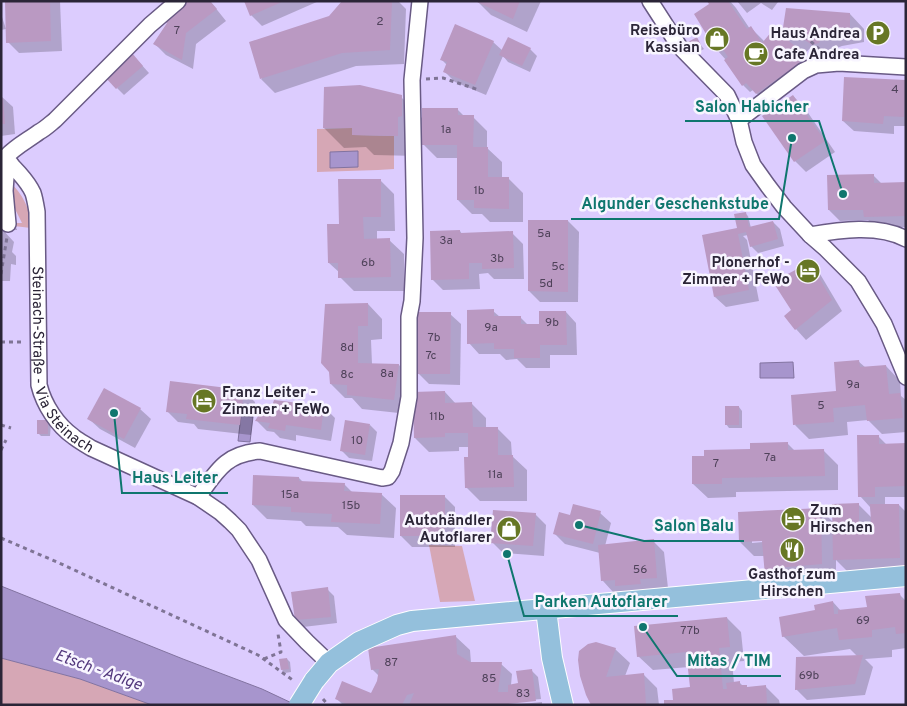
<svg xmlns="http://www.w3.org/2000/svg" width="907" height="706" font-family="Overpass,sans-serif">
	<rect width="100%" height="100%" fill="#dcccfe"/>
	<!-- green -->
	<g fill="#d6a7b5">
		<polygon points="352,128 353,135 394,136 394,169 378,170 317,172 317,129"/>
		<path d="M9,181C23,195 30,207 31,228L14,226V223H22L11,201Z"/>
		<polygon points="429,545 462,546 475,601 440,602"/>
		<polygon points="1,658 80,679 152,705 1,705"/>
	</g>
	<!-- water -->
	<g fill="#a795cd" stroke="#8273a0">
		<polygon points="358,151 358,167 330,168 330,152"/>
		<polygon points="793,362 794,378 760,378 760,363"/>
		<polygon points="241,416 253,417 250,442 238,441"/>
		<polygon points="1,586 183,659 262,689 296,705 152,705 80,679 1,658"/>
	</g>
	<!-- shadow -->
	<g fill="#0003" fill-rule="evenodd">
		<polygon points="6,1 60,1 62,51 19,53 8,42"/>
		<polygon points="187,1 210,1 226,21 196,44 193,69 166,55 155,44"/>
		<polygon points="246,1 319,1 262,26 251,15"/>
		<polygon points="343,1 398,1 406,9 404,64 356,66 275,93 261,79 330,17"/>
		<polygon points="477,1 541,1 527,32 491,15"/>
		<polygon points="709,1 730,1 736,8 750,29 751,28 765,42 850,14 864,29 864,42 842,46 837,48 833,57 827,58 811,47 803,56 809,62 764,100 753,90 750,92 743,85 726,60 718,51 711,5"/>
		<polygon points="737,1 777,1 778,2 772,10 761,3 747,13"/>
		<polygon points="1,14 6,29 1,30"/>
		<polygon points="696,39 704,49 698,52 694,49"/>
		<polygon points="493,42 503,51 530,49 537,56 530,72 508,62 503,56 486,95 455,82 444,71 447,65 441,59"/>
		<polygon points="139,62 149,73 124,95 117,88"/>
		<polygon points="906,82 906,126 894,126 894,134 854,131 843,121"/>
		<polygon points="1,96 13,107 15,134 1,136"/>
		<polygon points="793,96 804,107 835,152 806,172 795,161 764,116"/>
		<polygon points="401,97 423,119 457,109 465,117 473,117 487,131 487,148 502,162 502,178 508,178 523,193 523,222 490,222 482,214 472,214 458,200 458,158 437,158 423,144 423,136 418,137 418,156 374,155 366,147 344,148 324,128"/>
		<polygon points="873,175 882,184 906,183 906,227 876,227 868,220 840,221 829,210"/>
		<polygon points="380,180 394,194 395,231 377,231 377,240 389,240 404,254 404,291 354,291 340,277 340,273 329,263 340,226"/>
		<polygon points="745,213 748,216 751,228 773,222 780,229 784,246 758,253 751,246 748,235 743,236 747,240 759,301 726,307 715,297 738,229"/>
		<polygon points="568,221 579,232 578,302 540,302 529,291"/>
		<polygon points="2,225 14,226 17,229 17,230 2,229 14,242 12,252 16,256 16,265 11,264 10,281 1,281 1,229"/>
		<polygon points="460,231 462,234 512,233 523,244 524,279 494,279 488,273 479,274 480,289 443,290 432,279"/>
		<polygon points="809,263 820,274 842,311 806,340 796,329 793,310"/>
		<polygon points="368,304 382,319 382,339 371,340 372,364 399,365 413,379 408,414 362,409 352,398 345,398 331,384"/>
		<polygon points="493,311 500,317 520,317 528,325 540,325 566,312 576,323 577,355 550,355 550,368 526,368 517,359 506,360 500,354 479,354 469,343"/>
		<polygon points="450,314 461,324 460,385 429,384 418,373"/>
		<polygon points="858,361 866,368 886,366 900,381 901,396 906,400 906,432 882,434 868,420 847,422 848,435 809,439 795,425 838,392"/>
		<polygon points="171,383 244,391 255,402 251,435 198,429 194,424 178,422 167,411"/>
		<polygon points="445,392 456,404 472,404 486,418 486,428 497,428 511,442 512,456 527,470 527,501 480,501 466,487 469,459 469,447 459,447 459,451 429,452 415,438"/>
		<polygon points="275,401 324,407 335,418 331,441 296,435 296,441 280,438 274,432 267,431 257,421 273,407"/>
		<polygon points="739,407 742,411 742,428 729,428 726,424"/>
		<polygon points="140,409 151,419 135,448 100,429 89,419"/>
		<polygon points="47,421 51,424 50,436 41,436 38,433"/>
		<polygon points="370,425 377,432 372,461 349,458 342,451"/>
		<path d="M878,436L887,445H906V497H885V505H899L906,512V578L855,579L836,560V578L791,581L782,573L785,582H774L767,575L764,556H754L740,542L821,510L834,523L858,504L872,518L870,507L860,496ZM763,540V542L752,543V541Z"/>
		<polygon points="787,443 795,451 824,451 838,465 838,490 736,492 736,497 708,498 693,484 705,457 751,451"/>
		<polygon points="299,478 303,482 344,484 353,493 381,494 396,508 394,538 347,535 338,527 306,526 301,521 267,519 253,505"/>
		<polygon points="444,496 455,507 455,547 412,547 401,536"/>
		<polygon points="600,513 611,523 605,546 653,541 664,552 668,588 627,597 621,591 613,592 603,581 600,553 565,544 554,533 571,516"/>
		<polygon points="535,514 546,525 544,556 503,553 492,542"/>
		<polygon points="327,589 334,596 337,623 303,627 296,620"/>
		<polygon points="899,594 906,601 906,648 892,650 892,657 865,659 873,667 865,695 807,700 796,689 858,657 850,649 804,656 783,636 817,611 833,602 841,611 868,609"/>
		<polygon points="727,618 741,632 744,661 732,662 734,683 740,683 743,686 743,688 765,686 779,700 780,705 666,705 674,701 691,688 689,667 653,670 638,656"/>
		<polygon points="455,636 470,650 471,663 501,664 512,674 511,685 519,684 531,670 538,677 541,699 509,702 509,705 343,705 336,698 371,695 378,681 379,676 372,669"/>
		<polygon points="615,649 630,663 625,676 643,674 657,688 659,705 594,705"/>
		<polygon points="287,659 290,662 291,672 285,673 282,670"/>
		<polygon points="542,702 542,705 511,705"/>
	</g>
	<!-- building -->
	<g fill="#ba99c2">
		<polygon points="5,1 50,1 51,41 6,43"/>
		<polygon points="185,1 210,1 217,9 186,33 182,60 153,44 167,23 163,19"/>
		<polygon points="244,1 284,1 250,16"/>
		<polygon points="342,1 392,1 390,50 342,53 260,79 249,42 329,16"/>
		<polygon points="475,1 520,1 513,19"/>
		<polygon points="707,1 728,1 747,29 751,26 762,43 773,30 782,34 786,8 850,13 850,28 827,32 823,34 819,43 812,45 796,34 789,41 796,47 791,51 797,56 800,63 756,94 746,83 742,86 724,60 728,57 722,48 717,52 694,14 709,4"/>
		<polygon points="455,24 494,41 475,85 443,72 447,62 440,60"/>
		<polygon points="508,37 531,48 522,66 499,55"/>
		<polygon points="697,37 701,45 694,50 688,42"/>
		<polygon points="132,53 143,66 116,89 105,77"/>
		<polygon points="844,77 906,80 904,117 884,116 883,124 842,121"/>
		<polygon points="360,85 402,95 402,116 398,117 398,136 352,135 352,128 323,128 324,87"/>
		<polygon points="793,95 825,141 794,162 762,116"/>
		<polygon points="1,98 3,98 5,124 1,124"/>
		<polygon points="422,108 458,108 458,115 474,115 473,147 488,147 488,177 509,177 509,209 474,208 474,200 457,200 457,145 422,145"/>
		<polygon points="874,174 874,183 906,182 906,216 864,217 863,210 828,210 827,175"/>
		<polygon points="338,179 381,179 381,217 363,217 364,239 390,238 391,277 338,278 338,263 328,263 327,224 339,224"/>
		<polygon points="746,212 749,227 773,221 778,239 750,247 746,232 738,234 749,290 714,297 702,235 737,228 734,214"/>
		<polygon points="528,220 568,220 568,292 528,291"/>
		<polygon points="460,230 460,233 513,231 514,268 482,269 482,263 469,263 469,279 431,280 430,231"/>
		<polygon points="810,262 832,300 795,330 784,316 791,310 773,282"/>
		<polygon points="368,303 368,326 358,326 358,363 399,364 394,400 347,395 347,385 330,384 329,372 321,363 325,304"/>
		<polygon points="494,309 494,316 521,316 521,324 539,324 539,311 566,311 567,345 540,345 540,358 514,358 514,349 494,349 494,343 467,344 467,310"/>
		<polygon points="418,312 451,312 450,374 417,374"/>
		<polygon points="859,360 860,367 886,365 889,394 900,393 903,418 867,421 865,405 833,408 834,422 793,425 791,395 836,391 834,362"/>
		<polygon points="170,381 244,390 240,425 186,419 187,414 166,412"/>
		<polygon points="104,388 141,408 124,439 87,419"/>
		<polygon points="445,391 445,403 472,402 473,427 498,427 498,455 513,455 514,487 465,488 464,457 468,457 468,433 445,433 445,437 414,438 413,392"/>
		<polygon points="274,400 324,406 321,430 286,425 285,431 268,428 270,423 255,421 265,405 272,406"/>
		<rect x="725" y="406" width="14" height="19"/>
		<rect x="37" y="420" width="11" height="14"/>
		<polygon points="345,420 370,424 365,455 340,451"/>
		<polygon points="857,435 879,435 879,444 906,443 906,486 875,487 875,497 858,497"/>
		<polygon points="788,442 788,450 824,449 825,476 722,478 722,484 692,484 692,456 704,456 704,450 750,449 750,443"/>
		<polygon points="253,475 299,477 299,481 345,483 344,491 382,493 380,524 331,522 332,514 291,512 291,507 252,505"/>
		<rect x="400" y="495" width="45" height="41"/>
		<polygon points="859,503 859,522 871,522 870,504 899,504 900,558 833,560 832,504"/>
		<polygon points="573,504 601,511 593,544 553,534 559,512 570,515"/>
		<polygon points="821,508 822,564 776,568 779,575 765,576 762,541 739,542 738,512"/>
		<polygon points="493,510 536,513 533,546 490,543"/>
		<polygon points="654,539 657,578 640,579 641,584 615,586 615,580 601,581 598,545"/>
		<polygon points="328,587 331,617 295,620 291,592"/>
		<polygon points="900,593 901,600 906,600 906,633 896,634 895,627 872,630 872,637 839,640 837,628 782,637 779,617 815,610 814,605 833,601 834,614 838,614 838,610 867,607 865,596"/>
		<polygon points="727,617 730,647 719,648 723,689 727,689 726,683 740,681 740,685 747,685 747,687 766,685 767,705 664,705 664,700 673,700 672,689 690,687 686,652 637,657 634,626"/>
		<polygon points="456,635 457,654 470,662 502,662 498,692 508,692 508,685 518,683 516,671 532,669 536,701 498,705 409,705 414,693 407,695 402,705 349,705 335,699 342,681 371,693 377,681 379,669 371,670 368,648"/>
		<polygon points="596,642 616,648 606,677 644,673 646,705 591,705 586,695 580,676 578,660 579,651 588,644"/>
		<polygon points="863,655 855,684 795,690 796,657"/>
		<polygon points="287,658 289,669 281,670 279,659"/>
	</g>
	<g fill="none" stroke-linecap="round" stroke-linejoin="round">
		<defs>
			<g id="minor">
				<polyline points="650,1 679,46 727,95 739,120 744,142 753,165 768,186 784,207 810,235 825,248 858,281 884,324 906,377"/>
				<polyline points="739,120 803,71 816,65 839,63 906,67"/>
				<path id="s1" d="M1,158C11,162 28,182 33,193C35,199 36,206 37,212L39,385C44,405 57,425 74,437C79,441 85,444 91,448L198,497L220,512L230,521L239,530L259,560L286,620L307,642L329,663"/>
				<path d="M4,159C14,147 27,141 39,132C45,129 50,124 55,120L150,25L178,1"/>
				<polyline points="8,224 5,191 6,177 11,164"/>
				<path d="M810,235C839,230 879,224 906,239"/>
				<path d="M198,497C217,471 225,454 260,451L382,478L388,477L392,471L401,443L409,397V317L412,301L415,238L412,80L420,1"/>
			</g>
			<g id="major">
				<polyline points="546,609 552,658 563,705"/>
				<polyline points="314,681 329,663 359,642 397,625 412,621 906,576"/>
			</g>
		</defs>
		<!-- minor casing -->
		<use href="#minor" stroke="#695a85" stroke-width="18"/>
		<!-- major casing -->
		<use href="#major" stroke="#fff" stroke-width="22"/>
		<!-- path -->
		<g stroke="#7f7495" stroke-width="3" stroke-dasharray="4 4" stroke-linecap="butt">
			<polyline points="805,36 820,50"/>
			<polyline points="426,79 443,78 479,90"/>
			<polyline points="1,274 7,237"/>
			<polyline points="1,342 25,342"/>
			<polyline points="1,425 11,428"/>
			<polyline points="1,450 6,440"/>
			<polyline points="1,538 57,562 258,655 294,681"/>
			<polyline points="264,659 281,652 278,634"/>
			<polyline points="323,699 328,705"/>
		</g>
		<!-- minor -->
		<use href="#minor" stroke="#fff" stroke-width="15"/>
		<!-- major -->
		<use href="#major" stroke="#94c0dc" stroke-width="20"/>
		<defs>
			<polyline id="major-bridge" points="299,705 314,681"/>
		</defs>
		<!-- major-bridge casing -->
		<use href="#major-bridge" stroke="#fff" stroke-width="22" stroke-linecap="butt"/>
		<!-- major-bridge -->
		<use href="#major-bridge" stroke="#94c0dc" stroke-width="20"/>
	</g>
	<!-- icons -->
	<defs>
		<symbol id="parking-disc" viewBox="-11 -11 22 22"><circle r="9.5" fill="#677725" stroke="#f8f5ff"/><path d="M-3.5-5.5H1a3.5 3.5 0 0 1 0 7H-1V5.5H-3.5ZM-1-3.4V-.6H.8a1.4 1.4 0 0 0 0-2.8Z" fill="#fff"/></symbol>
		<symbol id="shop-disc" viewBox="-11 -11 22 22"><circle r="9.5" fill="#677725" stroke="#f8f5ff"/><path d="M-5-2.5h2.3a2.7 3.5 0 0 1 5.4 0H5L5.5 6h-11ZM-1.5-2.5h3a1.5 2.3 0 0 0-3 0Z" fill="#fff"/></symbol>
		<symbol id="cafe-disc" viewBox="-11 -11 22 22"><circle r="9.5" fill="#677725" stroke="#f8f5ff"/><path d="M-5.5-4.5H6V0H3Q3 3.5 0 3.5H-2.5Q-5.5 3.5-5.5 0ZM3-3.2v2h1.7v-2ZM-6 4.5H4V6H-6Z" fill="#fff"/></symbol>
		<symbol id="hotel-disc" viewBox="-11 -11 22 22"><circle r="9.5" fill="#677725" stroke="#f8f5ff"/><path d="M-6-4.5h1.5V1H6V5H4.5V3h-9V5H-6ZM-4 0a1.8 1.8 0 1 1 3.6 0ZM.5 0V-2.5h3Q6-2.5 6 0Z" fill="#fff"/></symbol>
		<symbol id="restaurant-disc" viewBox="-11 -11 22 22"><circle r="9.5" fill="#677725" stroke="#f8f5ff"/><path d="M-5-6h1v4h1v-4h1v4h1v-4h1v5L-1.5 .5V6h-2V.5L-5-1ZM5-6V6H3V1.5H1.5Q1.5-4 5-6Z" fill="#fff"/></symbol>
	</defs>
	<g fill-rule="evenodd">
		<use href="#parking-disc" x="864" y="19" width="28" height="28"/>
		<use href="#shop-disc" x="703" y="25" width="28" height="28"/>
		<use href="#cafe-disc" x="742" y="40" width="28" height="28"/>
		<use href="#hotel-disc" x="794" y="257" width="28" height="28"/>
		<use href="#hotel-disc" x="190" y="387" width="28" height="28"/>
		<use href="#hotel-disc" x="779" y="505" width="28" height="28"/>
		<use href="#shop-disc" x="495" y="515" width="28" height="28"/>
		<use href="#restaurant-disc" x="778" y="536" width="28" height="28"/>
	</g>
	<g text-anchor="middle" stroke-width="5" stroke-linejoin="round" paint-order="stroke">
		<!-- number labels -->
		<g font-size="12" fill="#4f425a">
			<text x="380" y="25">2</text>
			<text x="177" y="34">7</text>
			<text x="895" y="93">4</text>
			<text x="446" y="133">1a</text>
			<text x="479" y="194">1b</text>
			<text x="544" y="237">5a</text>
			<text x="446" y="244">3a</text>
			<text x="497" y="262">3b</text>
			<text x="368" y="266">6b</text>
			<text x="558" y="270">5c</text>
			<text x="546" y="287">5d</text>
			<text x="552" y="326">9b</text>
			<text x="491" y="331">9a</text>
			<text x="434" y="341">7b</text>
			<text x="347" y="351">8d</text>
			<text x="431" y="359">7c</text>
			<text x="387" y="377">8a</text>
			<text x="347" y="378">8c</text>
			<text x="853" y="388">9a</text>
			<text x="821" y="409">5</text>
			<text x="437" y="420">11b</text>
			<text x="357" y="444">10</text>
			<text x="770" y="461">7a</text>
			<text x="716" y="467">7</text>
			<text x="495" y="478">11a</text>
			<text x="290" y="498">15a</text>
			<text x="351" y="509">15b</text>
			<text x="640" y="573">56</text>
			<text x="863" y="624">69</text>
			<text x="690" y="634">77b</text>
			<text x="391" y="666">87</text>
			<text x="809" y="679">69b</text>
			<text x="489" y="682">85</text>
			<text x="523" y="697">83</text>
		</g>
		<!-- poi labels -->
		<g font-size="15" font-weight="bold" fill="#2b2537" stroke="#f8f5ff" text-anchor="end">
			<text x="700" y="35">Reisebüro<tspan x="700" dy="17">Kassian</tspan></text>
			<text x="860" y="38">Haus Andrea</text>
			<text x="774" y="59" text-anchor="start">Cafe Andrea</text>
			<text x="790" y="267">Plonerhof -<tspan x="790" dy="17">Zimmer + FeWo</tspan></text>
			<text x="222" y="397" text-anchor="start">Franz Leiter -<tspan x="222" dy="17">Zimmer + FeWo</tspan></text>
			<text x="810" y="515" text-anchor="start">Zum<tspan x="810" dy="17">Hirschen</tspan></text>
			<text x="492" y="525">Autohändler<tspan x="492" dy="17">Autoflarer</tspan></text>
			<text x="792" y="579" text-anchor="middle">Gasthof zum<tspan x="792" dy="17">Hirschen</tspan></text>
		</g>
		<!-- street labels -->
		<g font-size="15" fill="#2b2537" stroke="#f8f5ff">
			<text dy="5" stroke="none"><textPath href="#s1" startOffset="224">Steinach-Straße - Via Steinach</textPath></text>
		</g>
		<!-- water labels -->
		<g font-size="16" font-style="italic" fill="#52377c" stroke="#f8f5ff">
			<text transform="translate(99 669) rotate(20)" y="6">Etsch - Adige</text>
		</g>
	</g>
	<!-- callouts -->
	<path fill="none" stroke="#0f766e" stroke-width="2" d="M843 194L819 121H685M792 138L779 219H571M114 413L122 493H228M579 525L644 541H744M507 554L524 616H678M643 627L677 676H781"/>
	<g fill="#0f766e" stroke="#f8f5ff" stroke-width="2">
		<circle cx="843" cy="194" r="5"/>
		<circle cx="792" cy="138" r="5"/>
		<circle cx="114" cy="413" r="5"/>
		<circle cx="579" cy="525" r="5"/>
		<circle cx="507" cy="554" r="5"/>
		<circle cx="643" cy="627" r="5"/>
	</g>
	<g font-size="16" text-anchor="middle" font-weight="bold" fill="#0f766e" stroke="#f8f5ff" stroke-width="5" stroke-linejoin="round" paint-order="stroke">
		<text x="752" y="112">Salon Habicher</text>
		<text x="675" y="209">Algunder Geschenkstube</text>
		<text x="175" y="483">Haus Leiter</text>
		<text x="694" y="531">Salon Balu</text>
		<text x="601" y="607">Parken Autoflarer</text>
		<text x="729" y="666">Mitas / TIM</text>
	</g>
	<!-- border -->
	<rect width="907" height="706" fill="none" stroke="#2b2537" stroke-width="5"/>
</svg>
